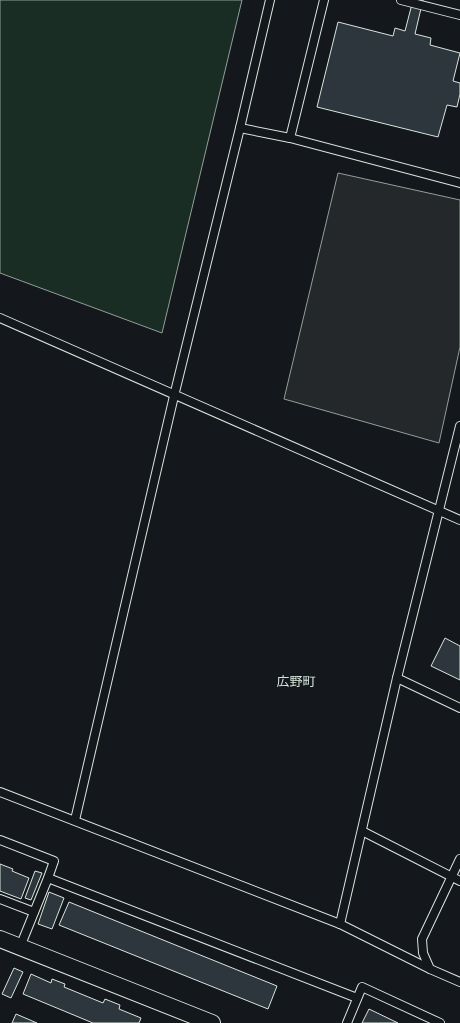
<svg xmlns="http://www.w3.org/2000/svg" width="460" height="1023" font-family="Merriweather,'Noto Sans JP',serif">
	<rect width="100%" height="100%" fill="#14181c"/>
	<!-- green -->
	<polygon fill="#1a2d24" stroke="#939e99" points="0,0 242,0 162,333 0,273"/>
	<!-- parking -->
	<polygon fill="#24282b" stroke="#939e99" points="338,173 460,200 460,347 439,443 284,399"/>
	<!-- building -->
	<g fill="#2c363c" stroke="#d8e6dc">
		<polygon points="413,0 423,0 415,34 431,38 430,45 460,53 453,81 460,83 460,94 457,107 447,105 438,137 317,107 338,22 393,36 395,28 405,31"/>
		<polygon points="445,638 460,646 460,680 431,666"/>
		<polygon points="0,864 13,869 12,871 29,878 21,899 0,891"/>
		<polygon points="35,871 42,873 31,900 25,898"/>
		<polygon points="49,892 64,898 52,929 38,924"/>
		<polygon points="69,902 277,986 268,1009 59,925"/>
		<polygon points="14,968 23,972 11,998 2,994"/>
		<polygon points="31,974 51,983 52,979 65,984 64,987 103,1003 105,999 120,1005 119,1009 141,1018 139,1023 93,1023 23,994"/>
		<polygon points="369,1009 398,1023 362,1023"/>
		<polygon points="16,1014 37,1023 12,1023"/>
	</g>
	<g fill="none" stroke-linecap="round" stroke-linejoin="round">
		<defs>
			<g id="lane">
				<polyline points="401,0 460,15"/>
				<polyline points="240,128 290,138 460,183"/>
				<polyline points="290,138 324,0"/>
				<polyline points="0,318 460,520"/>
				<polyline points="397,678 460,708"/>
				<polyline points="0,792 340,924 430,969"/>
				<polyline points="75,820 174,396 240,128 270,0"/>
				<polyline points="362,831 460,881"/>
				<polyline points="0,840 54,861 48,878"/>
				<polyline points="460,859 422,939 423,953 430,969 460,982"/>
				<polyline points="0,899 34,912"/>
				<polyline points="340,924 397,678 460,426"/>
				<polyline points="20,947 48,878 357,998"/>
				<polyline points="347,1023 362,987 440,1023"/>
			</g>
			<polyline id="street" points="0,939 212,1023"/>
		</defs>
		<!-- lane casing -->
		<use href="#lane" stroke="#d8e6dc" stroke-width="10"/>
		<!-- street casing -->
		<use href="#street" stroke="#d8e6dc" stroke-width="18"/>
		<!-- lane -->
		<use href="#lane" stroke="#14181c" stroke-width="8"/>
		<!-- street -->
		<use href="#street" stroke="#14181c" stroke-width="16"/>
	</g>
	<g text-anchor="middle" stroke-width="3" stroke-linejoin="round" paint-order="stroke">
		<!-- quarter labels -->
		<g font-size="13" fill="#d8e6dc" stroke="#14181c">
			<text x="296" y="686">広野町</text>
		</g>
	</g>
</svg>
